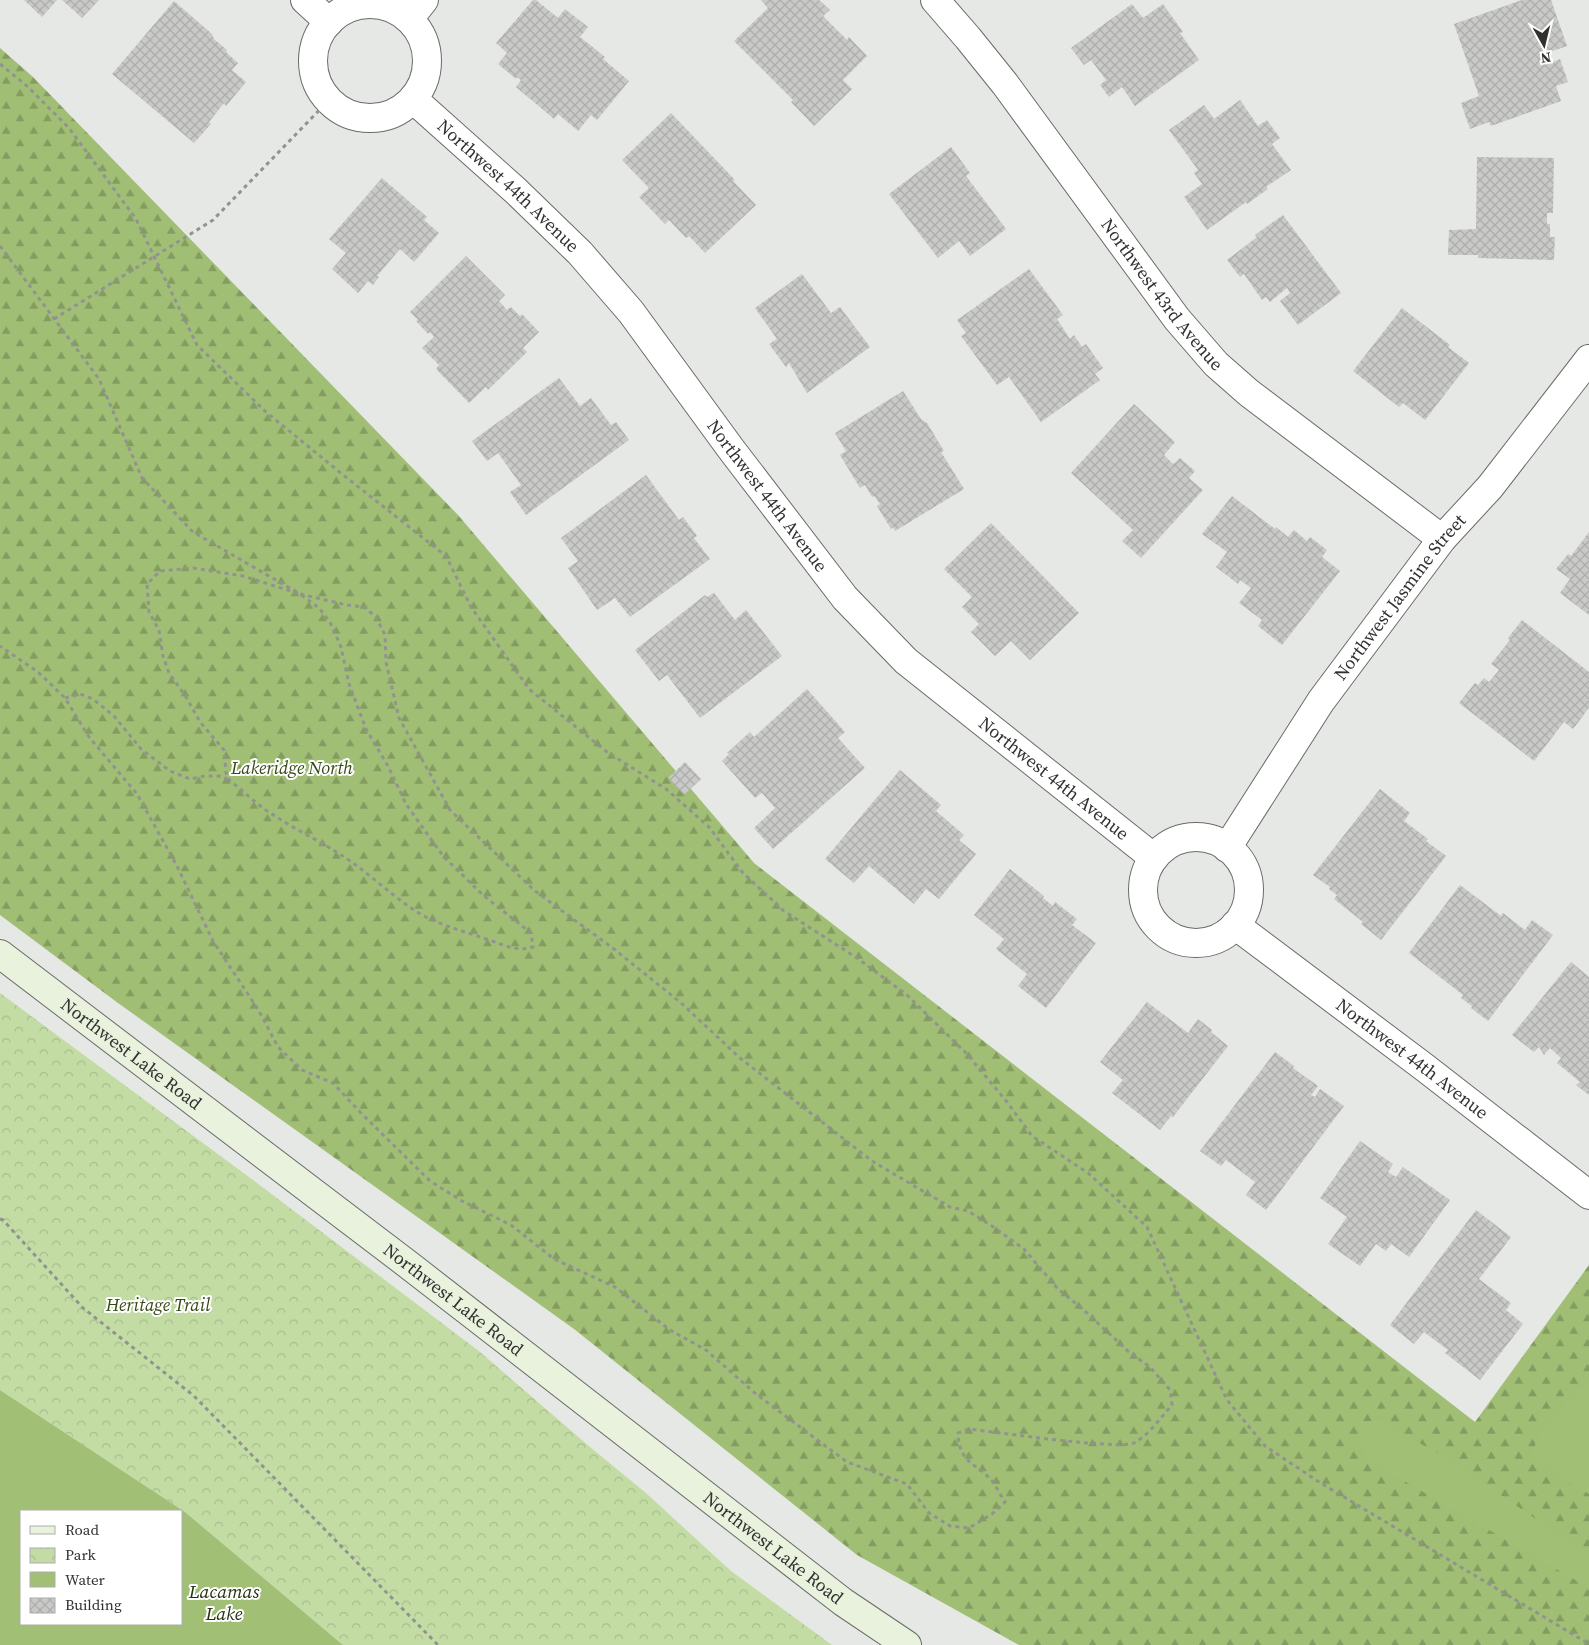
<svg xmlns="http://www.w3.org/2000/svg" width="1589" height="1645" font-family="'Source Serif 4',serif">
	<defs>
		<pattern id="forest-firs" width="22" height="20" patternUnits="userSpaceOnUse" patternTransform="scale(1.25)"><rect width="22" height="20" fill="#a0bf75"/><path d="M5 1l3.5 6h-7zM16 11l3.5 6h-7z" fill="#839c60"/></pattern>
		<pattern id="park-crowns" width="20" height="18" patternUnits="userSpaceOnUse" patternTransform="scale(1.25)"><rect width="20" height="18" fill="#c3dca4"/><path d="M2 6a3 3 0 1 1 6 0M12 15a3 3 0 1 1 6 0" fill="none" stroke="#a8bd8e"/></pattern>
		<pattern id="building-cross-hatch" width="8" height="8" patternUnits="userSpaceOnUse" patternTransform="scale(1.25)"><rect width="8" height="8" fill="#c9cac7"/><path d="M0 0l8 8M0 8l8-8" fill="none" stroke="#adaeab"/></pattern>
	</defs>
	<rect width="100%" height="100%" fill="#e6e8e5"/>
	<!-- forest -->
	<polygon fill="url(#forest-firs)" points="0,48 33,77 458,515 754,863 1475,1422 1589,1265 1589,1645 1019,1645 857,1555 574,1329 118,1003 0,915"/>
	<!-- park -->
	<polygon fill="url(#park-crowns)" points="0,993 257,1183 480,1352 590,1447 646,1493 731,1571 832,1645 343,1645 185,1512 0,1390"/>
	<!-- water -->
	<g fill="#a1c076" fill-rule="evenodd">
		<polygon points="1589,1386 1589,1494 1570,1483 1532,1455 1540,1430 1578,1389"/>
		<path d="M0,1390L185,1512L343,1645H0ZM21,1511H181V1624H21Z"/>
		<polygon points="1379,1420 1449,1460 1589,1555 1589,1588 1368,1460 1358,1436 1362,1422"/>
	</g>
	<!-- building -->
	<g fill="url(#building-cross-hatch)">
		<polygon points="24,0 57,0 42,17"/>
		<polygon points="62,0 99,0 82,18"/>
		<polygon points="533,0 536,0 558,18 565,9 588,27 580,37 605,57 603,59 629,81 597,120 591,115 578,131 558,114 554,119 516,87 521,80 517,77 516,79 498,64 507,53 496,43"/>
		<polygon points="761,0 819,0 830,10 823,16 847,40 849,37 867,56 843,80 852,89 814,126 791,102 793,100 734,41 768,8"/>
		<polygon points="1522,0 1551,0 1567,46 1547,53 1550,63 1560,59 1568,82 1556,86 1561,101 1491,126 1489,122 1470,129 1461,103 1479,96 1454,24"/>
		<polygon points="174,1 212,34 214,39 227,50 226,52 238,63 232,70 246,82 226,106 224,103 209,122 211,124 194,143 112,74"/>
		<polygon points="1132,4 1143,18 1163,4 1183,32 1180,33 1199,60 1135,106 1122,87 1109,97 1100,85 1106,80 1091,60 1084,65 1071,48"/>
		<polygon points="1240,100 1258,126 1267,120 1280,138 1272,144 1291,170 1266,187 1268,189 1247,204 1246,202 1207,230 1184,197 1202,184 1194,173 1198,170 1169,130 1204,105 1214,119"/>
		<polygon points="671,113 735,180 733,181 756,205 705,253 689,236 686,238 669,220 665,224 639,197 649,188 622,160"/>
		<polygon points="951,147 970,173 966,176 1006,229 970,256 959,241 938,258 889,194"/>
		<polygon points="1477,157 1554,158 1553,213 1547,213 1547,224 1550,224 1550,237 1555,237 1554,260 1478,258 1478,255 1448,255 1449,230 1476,229"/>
		<polygon points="382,178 427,217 424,220 439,233 414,262 400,249 377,276 379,277 373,285 368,281 358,293 332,269 346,253 329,239"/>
		<polygon points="1283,215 1341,293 1298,325 1280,301 1290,293 1287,288 1270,302 1266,297 1262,300 1244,274 1240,277 1227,260 1257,237 1255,235"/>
		<polygon points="466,256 505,295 499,301 507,310 511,307 520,316 522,314 539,332 523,348 527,352 488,390 486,387 469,403 436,369 439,365 422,348 434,337 430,332 428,334 416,321 418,320 410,312"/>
		<polygon points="1029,269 1063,315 1057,319 1070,339 1074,335 1082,347 1086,344 1103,368 1095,374 1100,380 1041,422 1009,377 997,385 961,336 966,333 957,320"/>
		<polygon points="802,274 831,313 840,307 870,347 807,393 789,363 786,367 769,344 777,339 755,308"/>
		<polygon points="1402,308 1450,345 1448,347 1469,363 1425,420 1403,403 1399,407 1353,371"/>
		<polygon points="559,378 580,406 591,398 611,425 616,422 629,440 526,515 510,492 521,485 498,453 487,461 472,441"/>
		<polygon points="903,391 921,419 927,423 944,451 941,452 964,489 895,531 893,527 891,529 877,506 880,504 874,496 872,497 865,485 860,488 840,455 846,451 835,433"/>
		<polygon points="1134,404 1175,442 1164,455 1173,464 1180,458 1195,471 1189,478 1203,490 1141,558 1122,541 1133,530 1071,473"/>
		<polygon points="646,475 679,520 683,517 697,536 694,538 710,559 630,617 615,598 597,610 568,568 578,561 561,538"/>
		<polygon points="1232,496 1275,529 1276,527 1288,537 1294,530 1307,541 1310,537 1327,550 1322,557 1340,571 1282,645 1258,626 1262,620 1239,603 1251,588 1240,580 1238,584 1216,567 1227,552 1202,534"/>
		<polygon points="991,523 1079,613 1030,660 1011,641 995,656 971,632 979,624 962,607 972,597 944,569"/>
		<polygon points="1589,532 1589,615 1560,593 1570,579 1556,569 1568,554 1571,556"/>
		<polygon points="714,593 735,620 746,610 782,656 700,718 667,675 659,681 635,650 705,595 707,597"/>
		<polygon points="1522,620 1589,672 1589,708 1573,729 1564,722 1534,761 1459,703 1475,683 1478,685 1484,678 1489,682 1499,670 1491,664 1510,640 1508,638"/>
		<polygon points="807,689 845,732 838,738 865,768 773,849 754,828 775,808 762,793 755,798 722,761 729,754 727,753 750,732 754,737"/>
		<polygon points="685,762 701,779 684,795 668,778"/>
		<polygon points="900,770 941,805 936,811 964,835 959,840 976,854 939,899 926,889 914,904 869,866 854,883 825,859"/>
		<polygon points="1380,789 1410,813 1404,821 1428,839 1426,841 1446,856 1381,940 1361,924 1363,922 1334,899 1337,895 1329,889 1330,887 1313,875"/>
		<polygon points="1010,869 1044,896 1043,898 1053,906 1055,902 1077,919 1072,925 1096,943 1046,1008 1018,986 1027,974 996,949 1004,939 974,915"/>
		<polygon points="1460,885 1501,916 1503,913 1525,930 1532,920 1553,935 1488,1021 1471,1008 1472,1006 1461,998 1463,995 1409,953"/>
		<polygon points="1571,962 1589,977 1589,1095 1576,1085 1580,1082 1557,1063 1561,1058 1550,1048 1544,1055 1539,1047 1534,1052 1512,1035"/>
		<polygon points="1147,1002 1188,1033 1198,1019 1212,1030 1211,1032 1228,1046 1173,1117 1171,1116 1160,1130 1112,1093 1123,1080 1100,1062"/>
		<polygon points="1275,1052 1294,1066 1293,1068 1318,1086 1311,1095 1315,1097 1320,1089 1344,1106 1266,1210 1246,1195 1255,1182 1226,1160 1221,1166 1200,1151"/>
		<polygon points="1360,1141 1393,1164 1388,1172 1396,1177 1403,1167 1450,1200 1409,1257 1391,1244 1386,1251 1376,1244 1360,1266 1328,1244 1347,1217 1320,1198"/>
		<polygon points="1476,1210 1511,1237 1479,1279 1511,1303 1506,1310 1523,1324 1480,1380 1445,1353 1448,1350 1424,1332 1414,1344 1390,1325"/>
	</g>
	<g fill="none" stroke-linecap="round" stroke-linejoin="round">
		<defs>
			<g id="minor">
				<polyline points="305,0 329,22"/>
				<path id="s1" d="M935,0L968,38L1005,84L1177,319L1216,364L1249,393L1442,539"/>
				<circle cx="370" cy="61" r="57"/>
				<polyline points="409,19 424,0"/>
				<path id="s2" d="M413,99L516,191L580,253L631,312L731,449L845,598L906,661L1154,858"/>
				<circle cx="1196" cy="890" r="53"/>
				<path id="s3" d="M1227,848L1321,701L1442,539L1490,487L1589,359"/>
				<path id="s4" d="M1235,925L1424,1067L1589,1195"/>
			</g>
			<g id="secondary">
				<path id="s5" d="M0,954L410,1266L843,1602L907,1645"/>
			</g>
		</defs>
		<!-- minor casing -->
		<use href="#minor" stroke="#6a6b68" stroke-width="30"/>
		<!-- secondary casing -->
		<use href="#secondary" stroke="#6a6b68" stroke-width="30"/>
		<!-- path -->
		<g stroke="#929391" stroke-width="3" stroke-dasharray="4 4" stroke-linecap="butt">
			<polyline points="0,64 27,86 69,128 136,219 197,345 266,412 342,474 446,556 471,607 529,689 607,752 666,789 709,827 743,873 784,911 857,958 907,995 967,1054 1007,1102 1032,1136 1088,1173 1147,1227 1227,1400 1265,1446 1319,1482 1589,1644"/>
			<path d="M0,246L99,379L142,478L193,532L300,594L347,605L364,607L376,617L385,635L386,662L399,718L450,810L535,891L614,949L680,1002L740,1058L872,1161L950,1207L968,1211L992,1226L1024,1249L1057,1288L1086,1312L1129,1352L1150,1367L1170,1390L1172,1405C1161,1417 1149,1435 1134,1443C1119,1450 994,1432 969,1429L958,1433C959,1464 976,1462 993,1482C997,1488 1001,1496 1005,1502L992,1514L969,1528L950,1526L929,1513L907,1484L847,1462L756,1394L706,1350L670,1330L615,1287L554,1259L511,1225L462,1201L430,1181L360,1112L333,1083L302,1070L278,1047L259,1011L213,941L177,866L137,794L89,737L65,698L38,672L0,646"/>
			<polyline points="54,319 213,220 329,100"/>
			<path d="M193,568L243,576L300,594L319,608L330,622L341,647L349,684L366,729L388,766L406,804L443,856L484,896L531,933L533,947C516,952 504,945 489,940C467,932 445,927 424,916C394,899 370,873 341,855C320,841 296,830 275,816C259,807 245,792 230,781L226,773L224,750L200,722L186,697L169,673L163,656L159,630L149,612L147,584L160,571Z"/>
			<polyline points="65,698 80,694 93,699 114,716 141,749 170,771 190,779 205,776 219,776 229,780"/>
			<polyline points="0,1219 3,1220 83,1308 194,1396 438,1645"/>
		</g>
		<!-- minor -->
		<use href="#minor" stroke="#fff" stroke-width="28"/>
		<!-- secondary -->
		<use href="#secondary" stroke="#e9f2dd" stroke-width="28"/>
	</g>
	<g text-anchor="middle" stroke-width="4" stroke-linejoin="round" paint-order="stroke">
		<!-- street labels -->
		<g font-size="18" fill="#313130" stroke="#fff">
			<text dy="6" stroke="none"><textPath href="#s2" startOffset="129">Northwest 44th Avenue</textPath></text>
			<text dy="6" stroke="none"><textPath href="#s1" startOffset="372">Northwest 43rd Avenue</textPath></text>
			<text dy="6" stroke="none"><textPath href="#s2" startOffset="534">Northwest 44th Avenue</textPath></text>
			<text dy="6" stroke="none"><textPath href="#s3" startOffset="305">Northwest Jasmine Street</textPath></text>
			<text dy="6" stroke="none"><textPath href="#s2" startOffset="939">Northwest 44th Avenue</textPath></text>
			<text dy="6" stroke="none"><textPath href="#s5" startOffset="165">Northwest Lake Road</textPath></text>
			<text dy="6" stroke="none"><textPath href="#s4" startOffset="222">Northwest 44th Avenue</textPath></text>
			<text dy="6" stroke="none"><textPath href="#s5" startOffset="570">Northwest Lake Road</textPath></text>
			<text dy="6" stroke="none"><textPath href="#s5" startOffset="975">Northwest Lake Road</textPath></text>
		</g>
		<!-- park labels -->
		<g font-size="18" font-style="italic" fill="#364a15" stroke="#fff">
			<text x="292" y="774">Lakeridge North</text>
			<text x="158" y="1311">Heritage Trail</text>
		</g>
		<!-- water labels -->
		<g font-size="19" font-style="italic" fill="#253212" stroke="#fff">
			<text x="224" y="1598">Lacamas<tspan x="224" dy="22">Lake</tspan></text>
		</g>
	</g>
	<!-- legend -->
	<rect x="20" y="1510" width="162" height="115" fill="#ffffff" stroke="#adadac"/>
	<rect x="30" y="1526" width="25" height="8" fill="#e9f2dd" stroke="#adadac"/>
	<text x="65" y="1535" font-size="15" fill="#313130">Road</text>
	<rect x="30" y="1548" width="25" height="15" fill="url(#park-crowns)" stroke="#adadac"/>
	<text x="65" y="1560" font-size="15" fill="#313130">Park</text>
	<rect x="30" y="1572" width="25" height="15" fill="#a1c076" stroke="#adadac"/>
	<text x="65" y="1585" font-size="15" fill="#313130">Water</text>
	<rect x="30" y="1598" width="25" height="15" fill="url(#building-cross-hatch)" stroke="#adadac"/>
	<text x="65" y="1610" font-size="15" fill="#313130">Building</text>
	<!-- north arrow -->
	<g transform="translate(1544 45) rotate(172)" stroke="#ffffff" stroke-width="4" paint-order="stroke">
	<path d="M0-4L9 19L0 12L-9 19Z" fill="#313130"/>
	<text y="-8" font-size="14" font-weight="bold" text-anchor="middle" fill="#313130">N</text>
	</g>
</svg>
